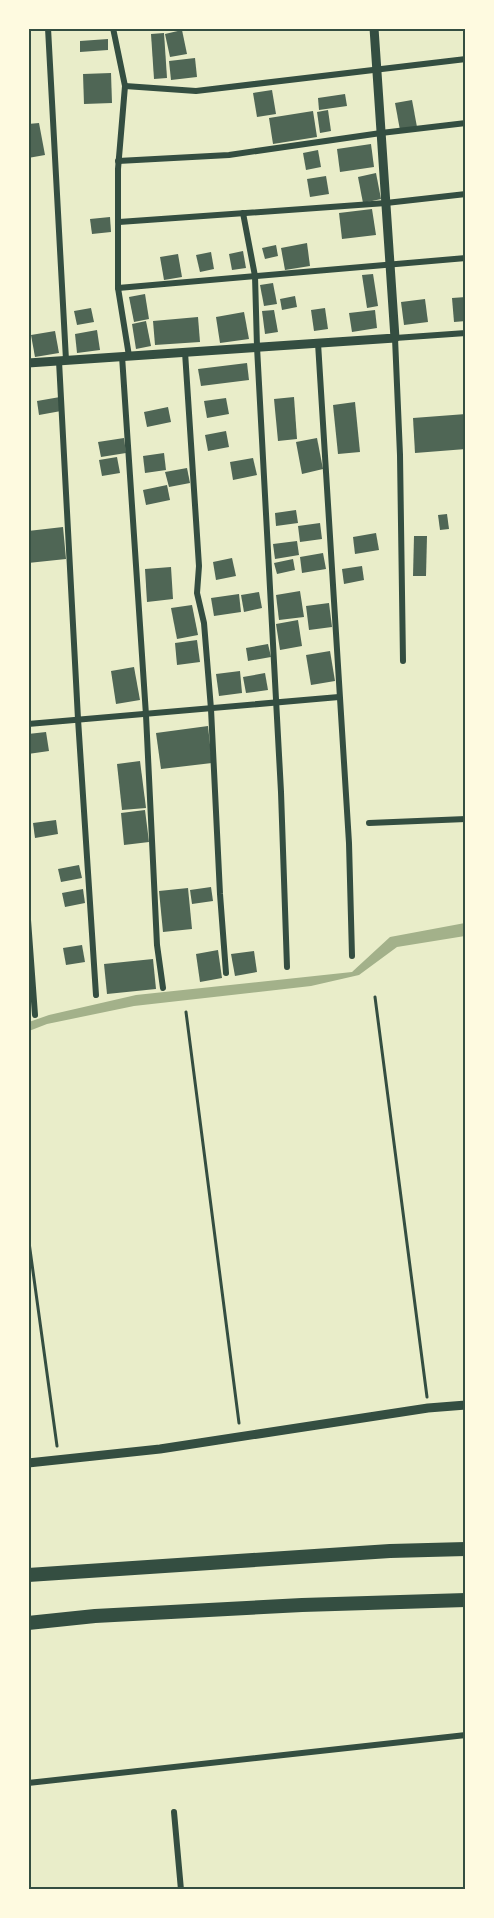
<svg xmlns="http://www.w3.org/2000/svg" width="494" height="1918" font-family="Arial,sans-serif">
	<rect width="100%" height="100%" fill="#e9edc9"/>
	<!-- water -->
	<polygon fill="#a3b18a" points="465,923 465,936 397,947 359,975 311,986 134,1006 47,1024 29,1031 29,1022 49,1015 136,995 352,972 390,937"/>
	<!-- building -->
	<g fill="#4f6655">
		<polygon points="182,30 187,54 170,57 165,34"/>
		<polygon points="164,33 167,78 154,79 151,34"/>
		<polygon points="108,39 108,50 80,52 80,41"/>
		<polygon points="195,58 197,77 171,80 169,61"/>
		<polygon points="111,73 112,103 84,104 83,74"/>
		<polygon points="272,90 276,114 257,117 253,93"/>
		<polygon points="345,94 347,106 319,110 318,98"/>
		<polygon points="412,100 417,127 400,130 395,103"/>
		<polygon points="328,110 331,131 320,133 317,112"/>
		<polygon points="313,111 317,137 273,144 269,118"/>
		<polygon points="39,123 45,155 28,158 28,124"/>
		<polygon points="371,144 374,167 340,172 337,149"/>
		<polygon points="318,150 321,167 306,170 303,153"/>
		<polygon points="376,173 381,199 363,203 358,177"/>
		<polygon points="326,176 329,194 310,197 307,179"/>
		<polygon points="372,209 376,235 342,239 339,213"/>
		<polygon points="110,217 111,232 92,234 90,219"/>
		<polygon points="307,243 310,266 285,270 281,248"/>
		<polygon points="276,245 278,256 265,259 262,248"/>
		<polygon points="243,251 246,268 232,270 229,254"/>
		<polygon points="211,252 214,269 200,272 196,255"/>
		<polygon points="178,254 182,277 164,280 160,257"/>
		<polygon points="373,274 378,306 367,308 362,275"/>
		<polygon points="273,283 277,304 264,306 260,285"/>
		<polygon points="145,294 149,319 134,322 129,297"/>
		<polygon points="295,296 297,307 282,310 280,299"/>
		<polygon points="466,297 466,321 454,322 452,298"/>
		<polygon points="425,299 428,322 404,325 401,302"/>
		<polygon points="91,308 94,322 77,325 74,311"/>
		<polygon points="325,308 328,329 314,331 311,310"/>
		<polygon points="274,310 278,332 265,334 262,311"/>
		<polygon points="375,310 377,328 352,332 349,313"/>
		<polygon points="244,312 249,339 220,343 216,317"/>
		<polygon points="198,317 200,342 155,345 153,321"/>
		<polygon points="146,321 151,346 136,349 132,324"/>
		<polygon points="97,330 100,350 77,353 75,334"/>
		<polygon points="55,331 59,353 35,357 31,335"/>
		<polygon points="247,363 249,380 201,386 198,369"/>
		<polygon points="60,397 61,411 39,415 37,401"/>
		<polygon points="294,397 297,439 278,441 274,399"/>
		<polygon points="226,398 229,414 207,418 204,401"/>
		<polygon points="355,402 360,452 338,454 333,405"/>
		<polygon points="168,407 171,422 147,427 144,412"/>
		<polygon points="466,414 466,449 415,453 413,418"/>
		<polygon points="226,431 229,447 208,451 205,435"/>
		<polygon points="124,438 126,453 101,457 98,442"/>
		<polygon points="317,438 323,469 302,474 296,442"/>
		<polygon points="164,453 166,470 145,473 143,456"/>
		<polygon points="117,457 120,473 102,476 99,460"/>
		<polygon points="253,458 257,475 233,480 230,462"/>
		<polygon points="187,468 190,483 169,487 165,472"/>
		<polygon points="167,485 170,500 146,505 143,490"/>
		<polygon points="296,510 298,523 276,526 275,513"/>
		<polygon points="447,514 449,529 440,530 438,515"/>
		<polygon points="320,523 322,539 300,542 298,526"/>
		<polygon points="63,527 66,559 28,563 28,531"/>
		<polygon points="376,533 379,550 355,554 353,537"/>
		<polygon points="414,536 427,536 426,576 413,576"/>
		<polygon points="297,541 299,555 275,559 273,544"/>
		<polygon points="323,553 326,569 302,573 300,557"/>
		<polygon points="232,558 236,576 216,580 213,562"/>
		<polygon points="293,559 295,570 277,574 274,563"/>
		<polygon points="362,566 364,580 344,584 342,569"/>
		<polygon points="171,567 173,599 147,602 145,569"/>
		<polygon points="300,591 304,617 279,620 276,595"/>
		<polygon points="259,592 262,608 244,612 241,595"/>
		<polygon points="239,594 241,612 214,616 211,598"/>
		<polygon points="329,603 332,627 309,630 306,606"/>
		<polygon points="192,605 198,635 177,639 171,608"/>
		<polygon points="298,620 302,646 280,650 276,624"/>
		<polygon points="197,640 200,662 177,665 175,643"/>
		<polygon points="268,644 271,657 248,661 246,648"/>
		<polygon points="330,651 335,681 311,685 306,655"/>
		<polygon points="134,667 140,700 116,704 111,671"/>
		<polygon points="240,671 242,693 219,696 216,674"/>
		<polygon points="265,673 268,690 246,693 243,677"/>
		<polygon points="208,726 212,763 161,769 156,733"/>
		<polygon points="46,732 49,751 28,754 28,734"/>
		<polygon points="140,761 146,808 122,810 117,764"/>
		<polygon points="145,810 149,842 124,845 121,813"/>
		<polygon points="56,820 58,834 35,838 33,823"/>
		<polygon points="79,865 82,878 61,882 58,869"/>
		<polygon points="211,887 213,901 192,904 190,890"/>
		<polygon points="188,888 192,929 163,932 159,891"/>
		<polygon points="83,889 85,903 65,907 62,893"/>
		<polygon points="82,945 85,962 66,965 63,948"/>
		<polygon points="218,950 222,978 200,982 196,954"/>
		<polygon points="254,951 257,972 235,976 231,954"/>
		<polygon points="153,959 156,989 107,994 104,964"/>
	</g>
	<g fill="none" stroke-linecap="round" stroke-linejoin="round">
		<!-- path -->
		<g stroke="#344e41" stroke-width="3">
			<polyline points="375,997 427,1397"/>
			<polyline points="186,1012 239,1423"/>
			<polyline points="28,1235 57,1446"/>
		</g>
		<!-- minor -->
		<g stroke="#344e41" stroke-width="6">
			<polyline points="48,28 66,360"/>
			<polyline points="113,28 125,86 118,169 118,288 129,356"/>
			<polyline points="125,86 196,91 466,59"/>
			<polyline points="118,161 229,155 381,133 466,123"/>
			<polyline points="243,213 255,276 257,347 281,792 287,967"/>
			<polyline points="119,222 386,203 466,194"/>
			<polyline points="118,288 466,258"/>
			<polyline points="318,343 349,843 352,956"/>
			<polyline points="185,352 199,566 197,593 204,623 211,709 220,894 226,973"/>
			<polyline points="122,356 146,715 157,945 163,988"/>
			<polyline points="59,361 78,719 96,995"/>
			<polyline points="403,661 400,455 395,338 466,333"/>
			<polyline points="28,724 339,697"/>
			<polyline points="369,823 466,819"/>
			<polyline points="28,920 35,1015"/>
			<polyline points="28,1783 466,1735"/>
			<polyline points="174,1812 181,1890"/>
		</g>
		<!-- tertiary -->
		<g stroke="#344e41" stroke-width="9">
			<polyline points="28,363 395,338 374,28"/>
			<polyline points="28,1463 160,1449 428,1408 466,1405"/>
		</g>
		<!-- motorway -->
		<g stroke="#344e41" stroke-width="14">
			<polyline points="28,1575 390,1551 466,1549"/>
			<polyline points="28,1623 95,1616 302,1605 466,1600"/>
		</g>
	</g>
	<!-- border -->
	<rect width="494" height="1918" fill="none" stroke="#fefae0" stroke-width="60"/>
	<rect x="30" y="30" width="434" height="1858" fill="none" stroke="#344e41" stroke-width="2"/>
</svg>
